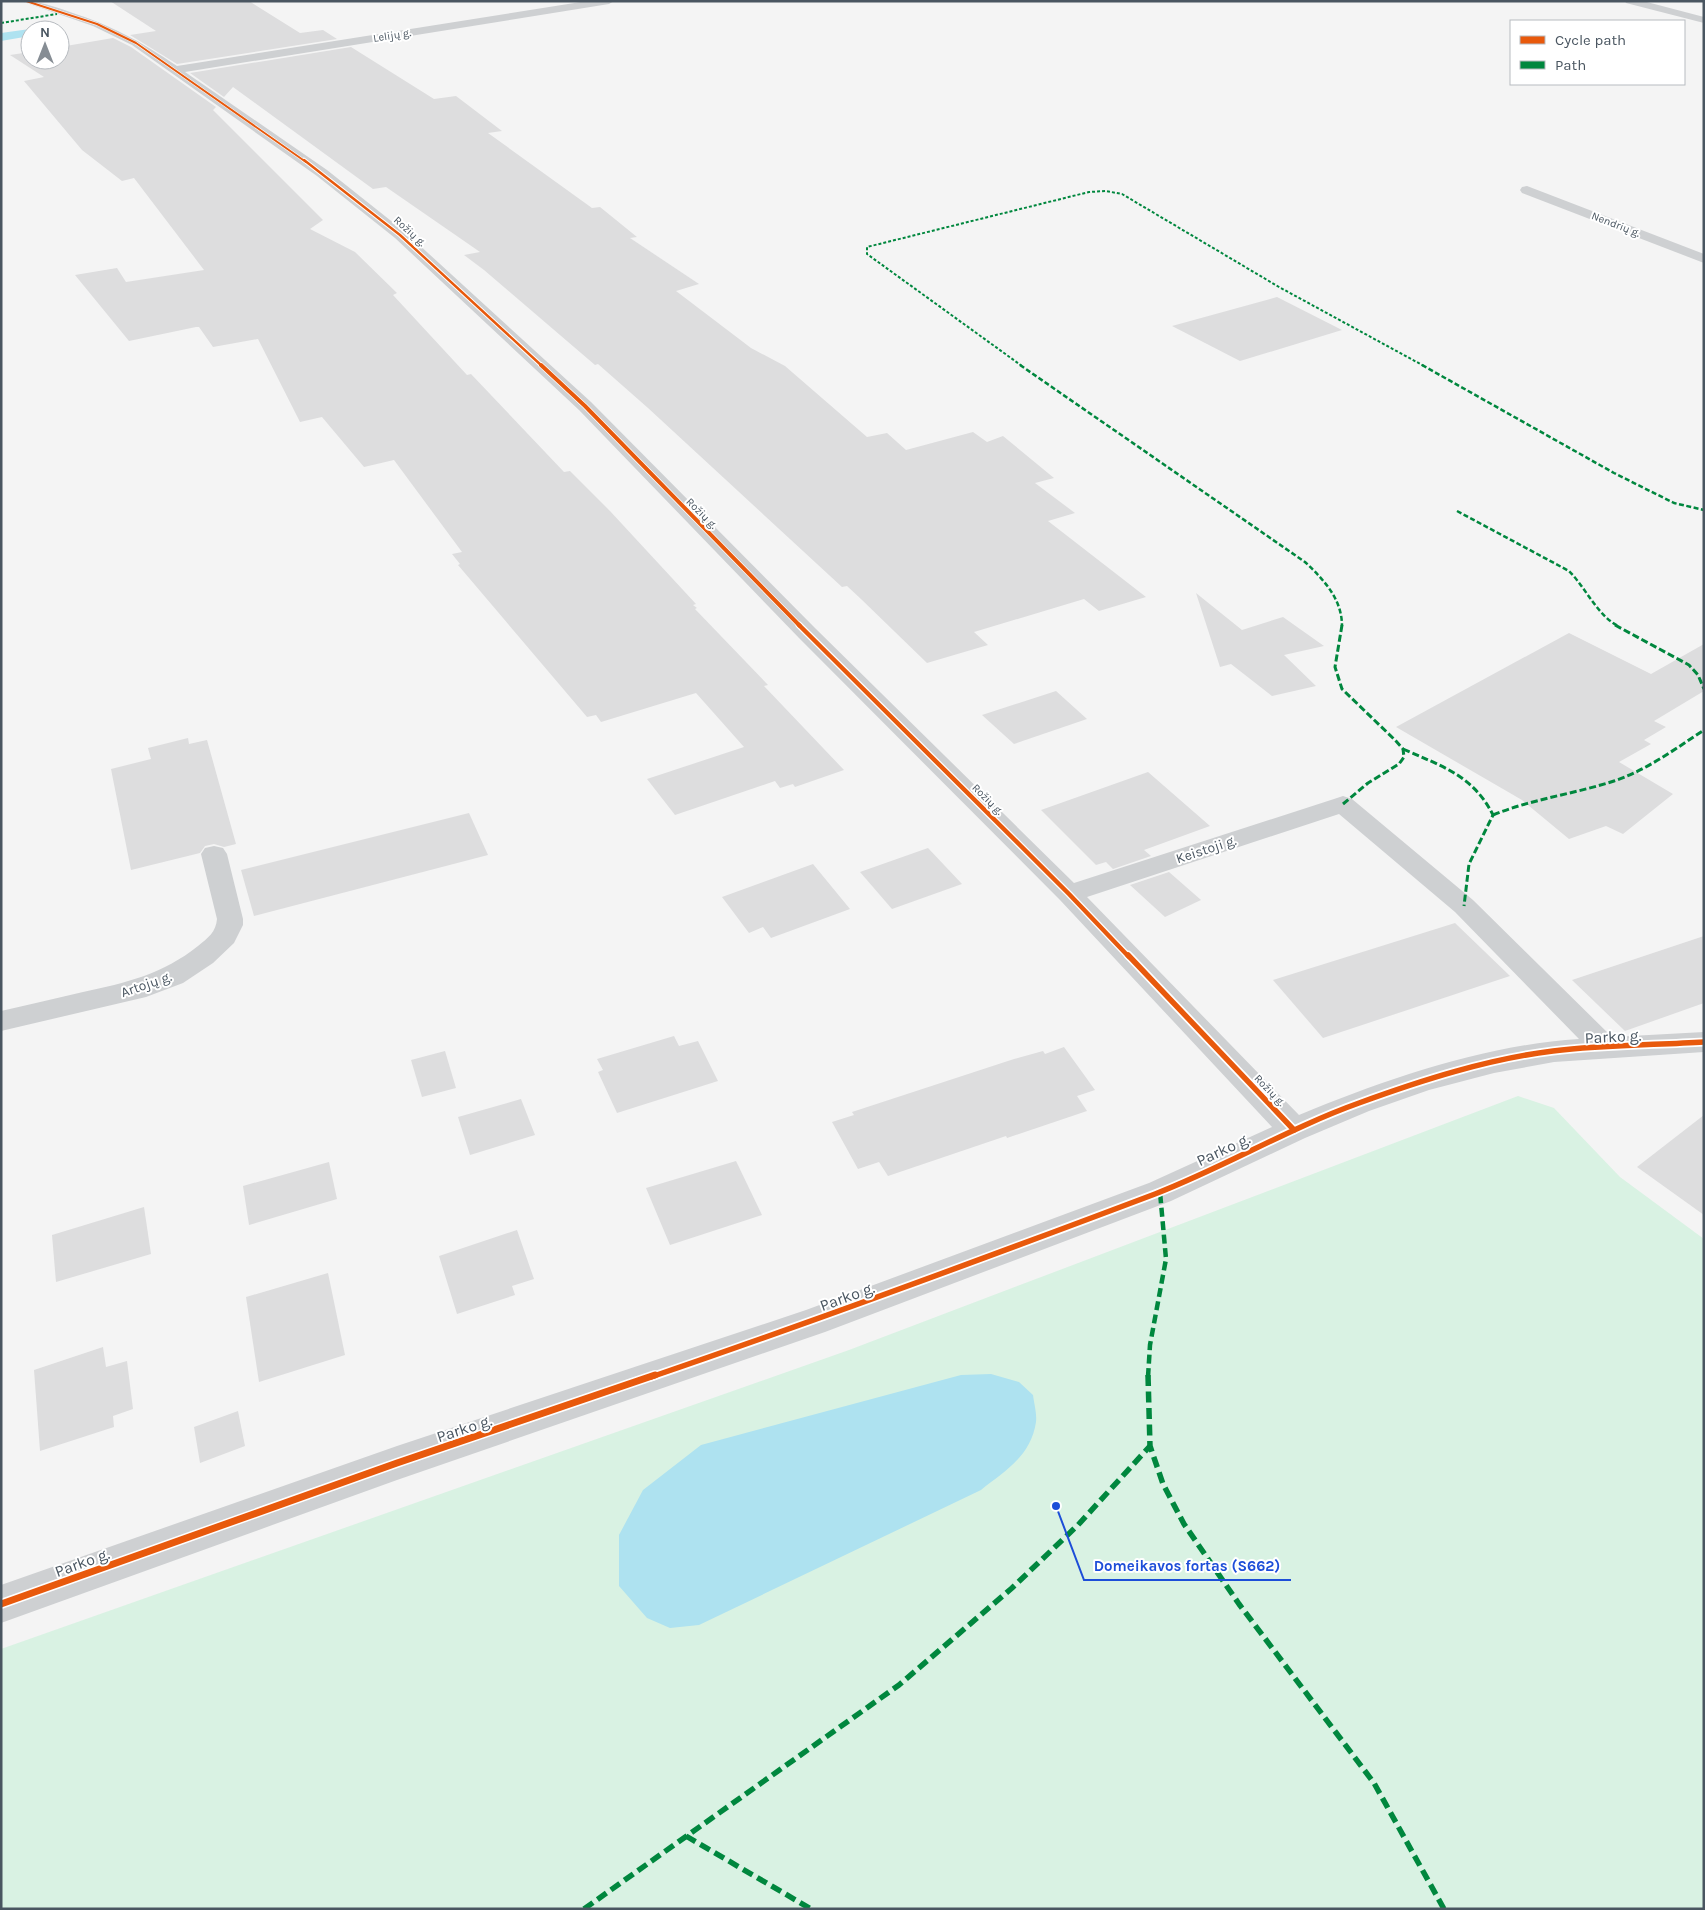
<svg xmlns="http://www.w3.org/2000/svg" width="1705" height="1910" font-family="Karla,sans-serif">
	<rect width="100%" height="100%" fill="#f4f4f4"/>
	<!-- green -->
	<polygon fill="#d9f2e3" points="1518,1096 1554,1108 1620,1177 1704,1239 1704,1909 1,1909 1,1649 849,1350"/>
	<!-- water -->
	<g fill="#aee2f0">
		<polygon points="37,28 52,30 30,30 30,36 1,41 1,33"/>
		<path d="M991,1374L1019,1382L1033,1395C1034,1403 1037,1414 1036,1422C1031,1456 1005,1471 981,1490L699,1625L670,1628L647,1618L619,1586V1535L643,1490L701,1445L961,1375Z"/>
	</g>
	<!-- building -->
	<g fill="#ddddde">
		<polygon points="110,1 249,1 300,33 323,30 337,39 177,64 130,35 156,31"/>
		<polygon points="113,38 131,47 216,107 213,110 323,220 310,229 355,252 397,293 393,295 467,375 471,374 564,472 570,471 610,511 696,604 693,605 697,608 695,609 768,685 764,686 844,770 795,787 793,784 780,788 775,781 675,815 647,779 744,747 696,693 601,722 596,715 587,717 458,565 460,564 452,554 462,552 394,460 364,467 322,417 300,422 258,339 213,347 199,327 196,327 129,341 75,275 117,268 126,282 204,270 134,178 122,181 82,150 24,81 44,77 10,55 30,52 30,60 60,60 60,47"/>
		<polygon points="351,47 434,99 456,96 502,131 488,133 592,208 600,207 637,237 630,238 699,284 676,291 751,348 785,366 867,437 887,433 906,450 973,432 987,442 1003,436 1054,478 1035,483 1075,513 1048,521 1146,597 1099,611 1084,599 974,632 988,645 927,663 861,599 847,586 842,587 648,408 598,364 595,365 484,270 464,255 480,252 386,187 373,189 233,87 224,97 190,73"/>
		<polygon points="1277,297 1342,330 1240,361 1172,326"/>
		<polygon points="1196,593 1242,630 1283,617 1324,646 1284,655 1316,686 1272,696 1231,664 1220,667"/>
		<polygon points="1569,633 1651,674 1704,644 1704,691 1654,721 1666,727 1644,740 1651,744 1619,762 1673,794 1623,834 1606,826 1569,839 1522,800 1396,727"/>
		<polygon points="1056,691 1087,719 1014,744 982,715"/>
		<polygon points="188,738 189,744 207,740 236,844 224,847 214,844 205,846 200,853 131,870 111,769 151,759 148,748"/>
		<polygon points="1148,772 1210,826 1144,850 1151,856 1113,869 1106,862 1096,865 1041,810"/>
		<polygon points="469,813 488,855 254,916 241,870"/>
		<polygon points="928,848 962,884 892,909 860,872"/>
		<polygon points="813,864 850,909 771,938 763,927 749,933 722,897"/>
		<polygon points="1169,872 1201,900 1165,917 1130,885"/>
		<polygon points="1455,923 1510,976 1323,1038 1273,980"/>
		<polygon points="1704,936 1704,1003 1625,1031 1572,980"/>
		<polygon points="674,1036 679,1046 698,1041 718,1081 617,1113 598,1072 603,1070 597,1059"/>
		<polygon points="1064,1047 1095,1090 1077,1096 1087,1111 1007,1138 1006,1136 888,1176 879,1162 858,1169 832,1122 854,1115 852,1112 1014,1059 1043,1051 1045,1054"/>
		<polygon points="445,1051 456,1088 422,1097 411,1060"/>
		<polygon points="521,1099 535,1135 470,1155 458,1117"/>
		<polygon points="1704,1115 1704,1215 1637,1167"/>
		<polygon points="736,1161 762,1215 670,1245 646,1188"/>
		<polygon points="329,1162 337,1199 249,1225 243,1186"/>
		<polygon points="144,1207 151,1254 56,1282 52,1235"/>
		<polygon points="517,1230 534,1279 512,1286 515,1295 457,1314 439,1256"/>
		<polygon points="328,1273 345,1355 259,1382 246,1297"/>
		<polygon points="103,1347 106,1367 127,1361 133,1409 113,1416 114,1427 40,1451 34,1370"/>
		<polygon points="238,1411 245,1446 200,1463 194,1427"/>
	</g>
	<g fill="none" stroke-linecap="round" stroke-linejoin="round">
		<!-- minor -->
		<g fill="#ced0d2" fill-rule="evenodd">
			<path d="M21,1C39,1 53,6 70,12C113,26 140,41 177,66L587,1H614L609,4L185,72L327,170L405,232L591,402L815,628L1074,883L1334,799L1343,796L1352,799L1473,900L1612,1037L1704,1032V1052L1554,1062L1494,1073L1429,1090L1369,1111L1305,1138L1171,1201L825,1332L397,1480L1,1623V1585L397,1446L806,1310L1149,1183L1272,1127L1060,900L799,638L579,410L395,238L317,176L132,45L93,26ZM1339,814L1455,912L1579,1039C1484,1045 1386,1079 1299,1115L1087,897Z"/>
			<polygon points="1625,1 1643,1 1704,17 1704,23 1626,3"/>
			<polygon points="1527,186 1704,254 1704,263 1522,193 1520,190 1522,187"/>
			<path d="M214,846L223,848L227,854L243,919V925L234,943L213,963L183,983L146,997L1,1031V1011C29,1005 56,998 83,992C126,983 163,974 198,946C208,938 216,932 217,919L201,854L205,848Z"/>
		</g>
		<!-- quiet-far4 -->
		<g stroke="#00873e" stroke-width="2" stroke-dasharray="3 2" stroke-linecap="butt">
			<polyline points="1,23 57,14"/>
			<polyline points="1022,366 867,254 867,247 1089,192 1106,191 1122,194 1279,287 1424,366"/>
		</g>
		<!-- quiet-far3 -->
		<g stroke="#00873e" stroke-width="2.5" stroke-dasharray="5 2.5" stroke-linecap="butt">
			<path d="M1020,365L1305,562C1324,580 1342,599 1342,626"/>
			<polyline points="1422,365 1614,473 1674,503 1704,510"/>
			<path d="M1457,511L1569,571C1586,588 1597,615 1618,626"/>
		</g>
		<!-- quiet-far2 -->
		<g stroke="#00873e" stroke-width="3" stroke-dasharray="7 3" stroke-linecap="butt">
			<polyline points="1342,625 1335,667 1342,689 1395,740 1403,749 1404,757 1399,764 1368,783 1343,804"/>
			<polyline points="1615,625 1689,665 1698,675 1704,689"/>
			<path d="M1403,749C1441,766 1473,775 1493,815L1469,864L1464,906"/>
			<path d="M1493,815C1532,799 1574,794 1614,781C1647,770 1675,749 1704,730"/>
		</g>
		<!-- quiet-far1 -->
		<polyline stroke="#00873e" stroke-width="4.5" stroke-dasharray="9 4.5" stroke-linecap="butt" points="1148,1377 1150,1345 1166,1259 1160,1192"/>
		<!-- quiet -->
		<g stroke="#00873e" stroke-width="5.5" stroke-dasharray="11 5.5" stroke-linecap="butt">
			<polyline points="1148,1375 1150,1446 1163,1484 1184,1524 1239,1604 1374,1783 1444,1909"/>
			<polyline points="686,1836 811,1909"/>
			<polyline points="584,1909 899,1685 1012,1588 1078,1525 1150,1446"/>
		</g>
		<defs>
			<polyline id="cycleway-far5" points="26,1 97,24 136,43 306,162"/>
			<polyline id="cycleway-far4" points="304,160 400,235 542,366"/>
			<polyline id="cycleway-far3" points="541,365 585,406 800,626"/>
			<polyline id="cycleway-far2" points="799,625 1069,894 1129,957"/>
			<g id="cycleway-far1">
				<polyline points="1128,955 1294,1130"/>
				<path d="M651,1377C821,1319 988,1257 1155,1194C1225,1167 1289,1128 1359,1103C1422,1080 1488,1059 1553,1051C1603,1045 1654,1045 1704,1042"/>
			</g>
			<polyline id="cycleway" points="1,1604 397,1463 655,1375"/>
		</defs>
		<!-- cycleway-far5 casing -->
		<use href="#cycleway-far5" stroke="#fff" stroke-width="3"/>
		<!-- cycleway-far4 casing -->
		<use href="#cycleway-far4" stroke="#fff" stroke-width="4.5"/>
		<!-- cycleway-far3 casing -->
		<use href="#cycleway-far3" stroke="#fff" stroke-width="5.5"/>
		<!-- cycleway-far2 casing -->
		<use href="#cycleway-far2" stroke="#fff" stroke-width="7"/>
		<!-- cycleway-far1 casing -->
		<use href="#cycleway-far1" stroke="#fff" stroke-width="9"/>
		<!-- cycleway casing -->
		<use href="#cycleway" stroke="#fff" stroke-width="10"/>
		<!-- cycleway-far5 -->
		<use href="#cycleway-far5" stroke="#e8590c" stroke-width="2"/>
		<!-- cycleway-far4 -->
		<use href="#cycleway-far4" stroke="#e8590c" stroke-width="2.5"/>
		<!-- cycleway-far3 -->
		<use href="#cycleway-far3" stroke="#e8590c" stroke-width="4"/>
		<!-- cycleway-far2 -->
		<use href="#cycleway-far2" stroke="#e8590c" stroke-width="4.5"/>
		<!-- cycleway-far1 -->
		<use href="#cycleway-far1" stroke="#e8590c" stroke-width="5.5"/>
		<!-- cycleway -->
		<use href="#cycleway" stroke="#e8590c" stroke-width="7"/>
	</g>
	<g text-anchor="middle" stroke-width="4" stroke-linejoin="round" paint-order="stroke">
		<!-- far-street labels -->
		<g font-size="11" fill="#4a5661" stroke="#fff">
			<text transform="translate(392 35) rotate(-9)" y="4">Lelijų g.</text>
			<text transform="translate(1616 224) rotate(21)" y="4">Nendrių g.</text>
			<text transform="translate(410 231) rotate(42)" y="4">Rožių g.</text>
			<text transform="translate(702 513) rotate(45)" y="4">Rožių g.</text>
			<text transform="translate(988 799) rotate(45)" y="4">Rožių g.</text>
			<text transform="translate(1270 1090) rotate(46)" y="4">Rožių g.</text>
		</g>
		<!-- street labels -->
		<g font-size="14" fill="#4a5661" stroke="#fff">
			<text transform="translate(1206 849) rotate(-18)" y="5">Keistoji g.</text>
			<text transform="translate(146 984) rotate(-19)" y="5">Artojų g.</text>
		</g>
		<!-- near-street labels -->
		<g font-size="16" fill="#4a5661" stroke="#fff">
			<text transform="translate(1613 1036) rotate(-3)" y="6">Parko g.</text>
			<text transform="translate(1223 1149) rotate(-25)" y="6">Parko g.</text>
			<text transform="translate(847 1296) rotate(-20)" y="6">Parko g.</text>
			<text transform="translate(464 1428) rotate(-18)" y="6">Parko g.</text>
			<text transform="translate(82 1562) rotate(-20)" y="6">Parko g.</text>
		</g>
	</g>
	<!-- callouts -->
	<path fill="none" stroke="#1d4ed8" stroke-width="2" d="M1056 1506L1084 1580H1291"/>
	<circle fill="#1d4ed8" stroke="#fff" stroke-width="2" cx="1056" cy="1506" r="5"/>
	<g font-size="15" text-anchor="middle" font-weight="bold" fill="#1d4ed8" stroke="#fff" stroke-width="4" stroke-linejoin="round" paint-order="stroke">
		<text x="1187" y="1571">Domeikavos fortas (S662)</text>
	</g>
	<!-- border -->
	<rect width="1705" height="1910" fill="none" stroke="#4a5661" stroke-width="5"/>
	<!-- legend -->
	<rect x="1510" y="20" width="175" height="65" fill="#ffffff" stroke="#b7bbc0"/>
	<rect x="1520" y="36" width="25" height="8" fill="#e8590c" stroke="#b7bbc0"/>
	<text x="1555" y="45" font-size="15" fill="#4a5661">Cycle path</text>
	<rect x="1520" y="61" width="25" height="8" fill="#00873e" stroke="#b7bbc0"/>
	<text x="1555" y="70" font-size="15" fill="#4a5661">Path</text>
	<!-- north arrow -->
	<g transform="translate(45 45)"><circle r="24" fill="#ffffff" stroke="#b7bbc0"/>
	<path d="M0-4L9 19L0 12L-9 19Z" fill="#868d94"/>
	<text y="-8" font-size="14" font-weight="bold" text-anchor="middle" fill="#4a5661">N</text>
	</g>
</svg>
